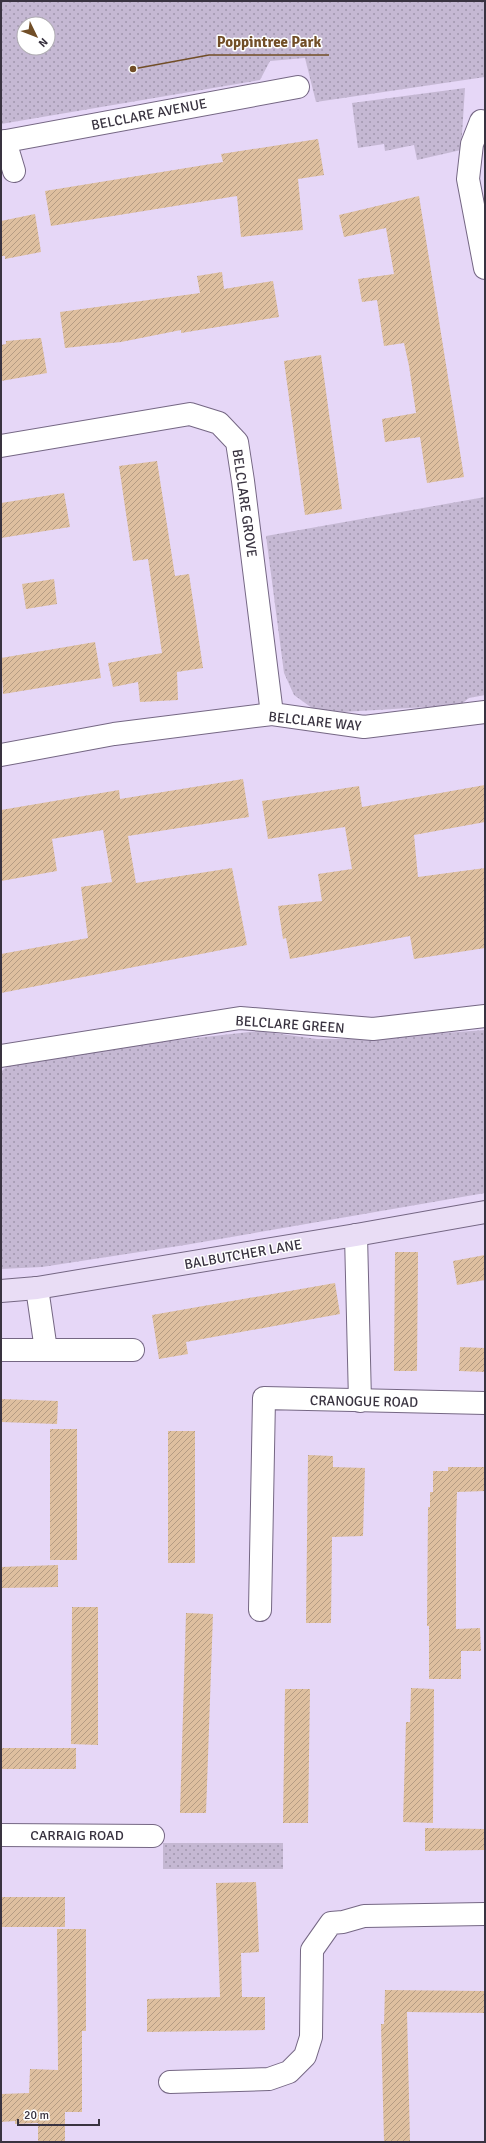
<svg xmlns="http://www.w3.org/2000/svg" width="486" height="2143" font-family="Signika,sans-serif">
	<defs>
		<pattern id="grass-dots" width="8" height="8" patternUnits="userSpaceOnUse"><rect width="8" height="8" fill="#c5b8d3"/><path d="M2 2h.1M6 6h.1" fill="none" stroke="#a196ad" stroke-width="1.8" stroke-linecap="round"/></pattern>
		<pattern id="building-hatch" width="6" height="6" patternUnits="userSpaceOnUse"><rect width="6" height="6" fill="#debf9f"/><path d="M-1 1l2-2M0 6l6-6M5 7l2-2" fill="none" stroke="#b59c83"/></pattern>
	</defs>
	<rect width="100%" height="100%" fill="#e6d7f7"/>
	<!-- grass -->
	<g fill="url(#grass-dots)" fill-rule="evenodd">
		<path d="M1,1H485V77L316,102L305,58L270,61L260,80L1,124ZM24,24H48V48H24Z"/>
		<polygon points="465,88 461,150 417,160 414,145 385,151 384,144 358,148 352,103"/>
		<polygon points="485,497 485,695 469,698 460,705 343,712 312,708 294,695 284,673 266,536"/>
		<polygon points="485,1030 485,1193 185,1245 42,1267 1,1269 1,1072 7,1066 115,1047 259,1031 317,1039 364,1039"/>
		<rect x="163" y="1843" width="120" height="26"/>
	</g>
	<!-- building -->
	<g fill="url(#building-hatch)">
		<polygon points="318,139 324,175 298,179 303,230 241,237 237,196 51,226 45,191 223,162 221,154"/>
		<polygon points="419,196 464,477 427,483 420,437 385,442 382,419 416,413 409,366 404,343 384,346 377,300 362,302 358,279 394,274 386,228 344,237 339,215"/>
		<polygon points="35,214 41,252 5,259 5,256 1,256 1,221"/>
		<polygon points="222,272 224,289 273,281 279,317 181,333 181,330 121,342 65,348 60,312 200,293 197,276"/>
		<polygon points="41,338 47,373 1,381 1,345 6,344 6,341"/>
		<polygon points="321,355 342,509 305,515 284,361"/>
		<polygon points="157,461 175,576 189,574 203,668 177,672 178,700 140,702 138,682 113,687 108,663 162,653 148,559 133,561 119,466"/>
		<polygon points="64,493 70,527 1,538 1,503"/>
		<polygon points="54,579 57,604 26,609 22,584"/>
		<polygon points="95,642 101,678 3,694 1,658"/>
		<polygon points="243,779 249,817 128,836 136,883 232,868 247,945 1,993 1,954 88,938 81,887 112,882 103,830 52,839 57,871 1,881 1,810 119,790 120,799"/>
		<polygon points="485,785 485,822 414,835 418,877 485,868 485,948 414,959 410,936 290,959 286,938 283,939 278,906 322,901 318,874 352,869 345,827 268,839 262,801 359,786 362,807"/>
		<polygon points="395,1252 418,1252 417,1371 394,1371"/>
		<polygon points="485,1255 485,1280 457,1285 453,1261"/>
		<polygon points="335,1283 340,1314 186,1342 188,1354 159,1359 152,1315"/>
		<polygon points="460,1347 485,1348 485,1372 459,1371"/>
		<polygon points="1,1399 58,1401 57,1424 1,1422"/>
		<rect x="50" y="1429" width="27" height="131"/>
		<rect x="168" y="1431" width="27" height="132"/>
		<polygon points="308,1455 333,1456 333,1467 365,1468 363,1536 332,1537 331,1623 306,1623"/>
		<polygon points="448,1467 485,1467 485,1491 457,1492 456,1526 456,1629 480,1628 481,1651 461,1651 461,1679 429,1679 429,1626 427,1626 428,1507 430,1507 430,1492 433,1492 433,1471 448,1471"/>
		<polygon points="58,1565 58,1587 1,1588 1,1567"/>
		<polygon points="72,1607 98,1607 98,1745 71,1744"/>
		<polygon points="186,1613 213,1614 206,1813 180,1813"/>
		<polygon points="411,1688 434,1689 433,1823 403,1822 406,1722 410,1722"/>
		<polygon points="285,1689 310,1689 308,1823 283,1823"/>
		<rect x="1" y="1748" width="75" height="21"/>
		<polygon points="425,1828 485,1829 485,1850 425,1851"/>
		<polygon points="256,1882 259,1952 241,1953 242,1997 265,1997 265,2030 147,2032 147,1999 220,1997 216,1883"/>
		<rect x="1" y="1897" width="64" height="30"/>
		<polygon points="57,1929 86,1929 86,2031 82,2031 82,2112 65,2112 65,2142 38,2142 38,2123 15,2124 15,2121 1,2122 1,2094 29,2093 30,2069 58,2070"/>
		<polygon points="385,1990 485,1991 484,2013 407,2012 410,2142 384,2142 381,2024 384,2024"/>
	</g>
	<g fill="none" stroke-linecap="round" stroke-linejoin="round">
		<defs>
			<g id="street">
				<polyline points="481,121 472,144 468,179 485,268"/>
				<polyline points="5,141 14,171"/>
				<polyline points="1,142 298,87"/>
				<polyline points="1,446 190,414 219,423 237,442 243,481 272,714"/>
				<polyline points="1,755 114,734 272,714 364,727 485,712"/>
				<polyline points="1,1056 240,1018 373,1029 485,1016"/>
				<polyline points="356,1235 360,1401"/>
				<polyline points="37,1288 46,1350"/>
				<polyline points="1,1350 133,1350"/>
				<polyline points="260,1610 264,1398 485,1403"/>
				<polyline points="1,1835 153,1836"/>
				<polyline points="170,2082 269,2079 289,2072 305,2056 311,2037 312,1950 331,1923 343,1922 364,1916 485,1914"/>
			</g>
			<polyline id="secondary" points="1,1291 37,1288 356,1235 485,1212"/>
		</defs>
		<!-- street casing -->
		<use href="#street" stroke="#756784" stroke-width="24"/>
		<!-- secondary casing -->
		<use href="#secondary" stroke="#756784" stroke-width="24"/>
		<!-- street -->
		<use href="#street" stroke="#fff" stroke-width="22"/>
		<!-- secondary -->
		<use href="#secondary" stroke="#e9ddf5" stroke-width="22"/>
	</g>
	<g text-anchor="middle" stroke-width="3" stroke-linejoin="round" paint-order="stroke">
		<!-- street labels -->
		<g font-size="14" fill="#393340" stroke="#fff">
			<text transform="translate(149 114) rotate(-11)" y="5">BELCLARE AVENUE</text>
			<text transform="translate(245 503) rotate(82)" y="5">BELCLARE GROVE</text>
			<text transform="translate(315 721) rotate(6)" y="5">BELCLARE WAY</text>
			<text transform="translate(290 1024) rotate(4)" y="5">BELCLARE GREEN</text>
			<text transform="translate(243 1254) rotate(-10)" y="5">BALBUTCHER LANE</text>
			<text transform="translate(364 1401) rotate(1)" y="5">CRANOGUE ROAD</text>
			<text x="77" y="1840">CARRAIG ROAD</text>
		</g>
	</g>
	<!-- callouts -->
	<path fill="none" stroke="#714e27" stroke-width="1.5" d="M133 69L209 55H329"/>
	<circle fill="#714e27" stroke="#fff" stroke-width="1.5" cx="133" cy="69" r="4"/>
	<g font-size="15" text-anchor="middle" font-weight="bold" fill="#714e27" stroke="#fff" stroke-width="3" stroke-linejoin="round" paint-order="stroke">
		<text x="269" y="47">Poppintree Park</text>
	</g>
	<!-- border -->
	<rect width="486" height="2143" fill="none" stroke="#393340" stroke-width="4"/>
	<!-- north arrow -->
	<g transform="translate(36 36) rotate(133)"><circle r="19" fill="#ffffff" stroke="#b0adb3"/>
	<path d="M0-3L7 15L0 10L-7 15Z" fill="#714e27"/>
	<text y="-6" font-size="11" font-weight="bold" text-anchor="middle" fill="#393340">N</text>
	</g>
	<!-- scale -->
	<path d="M18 2119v6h81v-6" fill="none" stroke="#393340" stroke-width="2"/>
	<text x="24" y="2119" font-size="12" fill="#393340" stroke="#ffffff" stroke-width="3" paint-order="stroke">20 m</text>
</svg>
